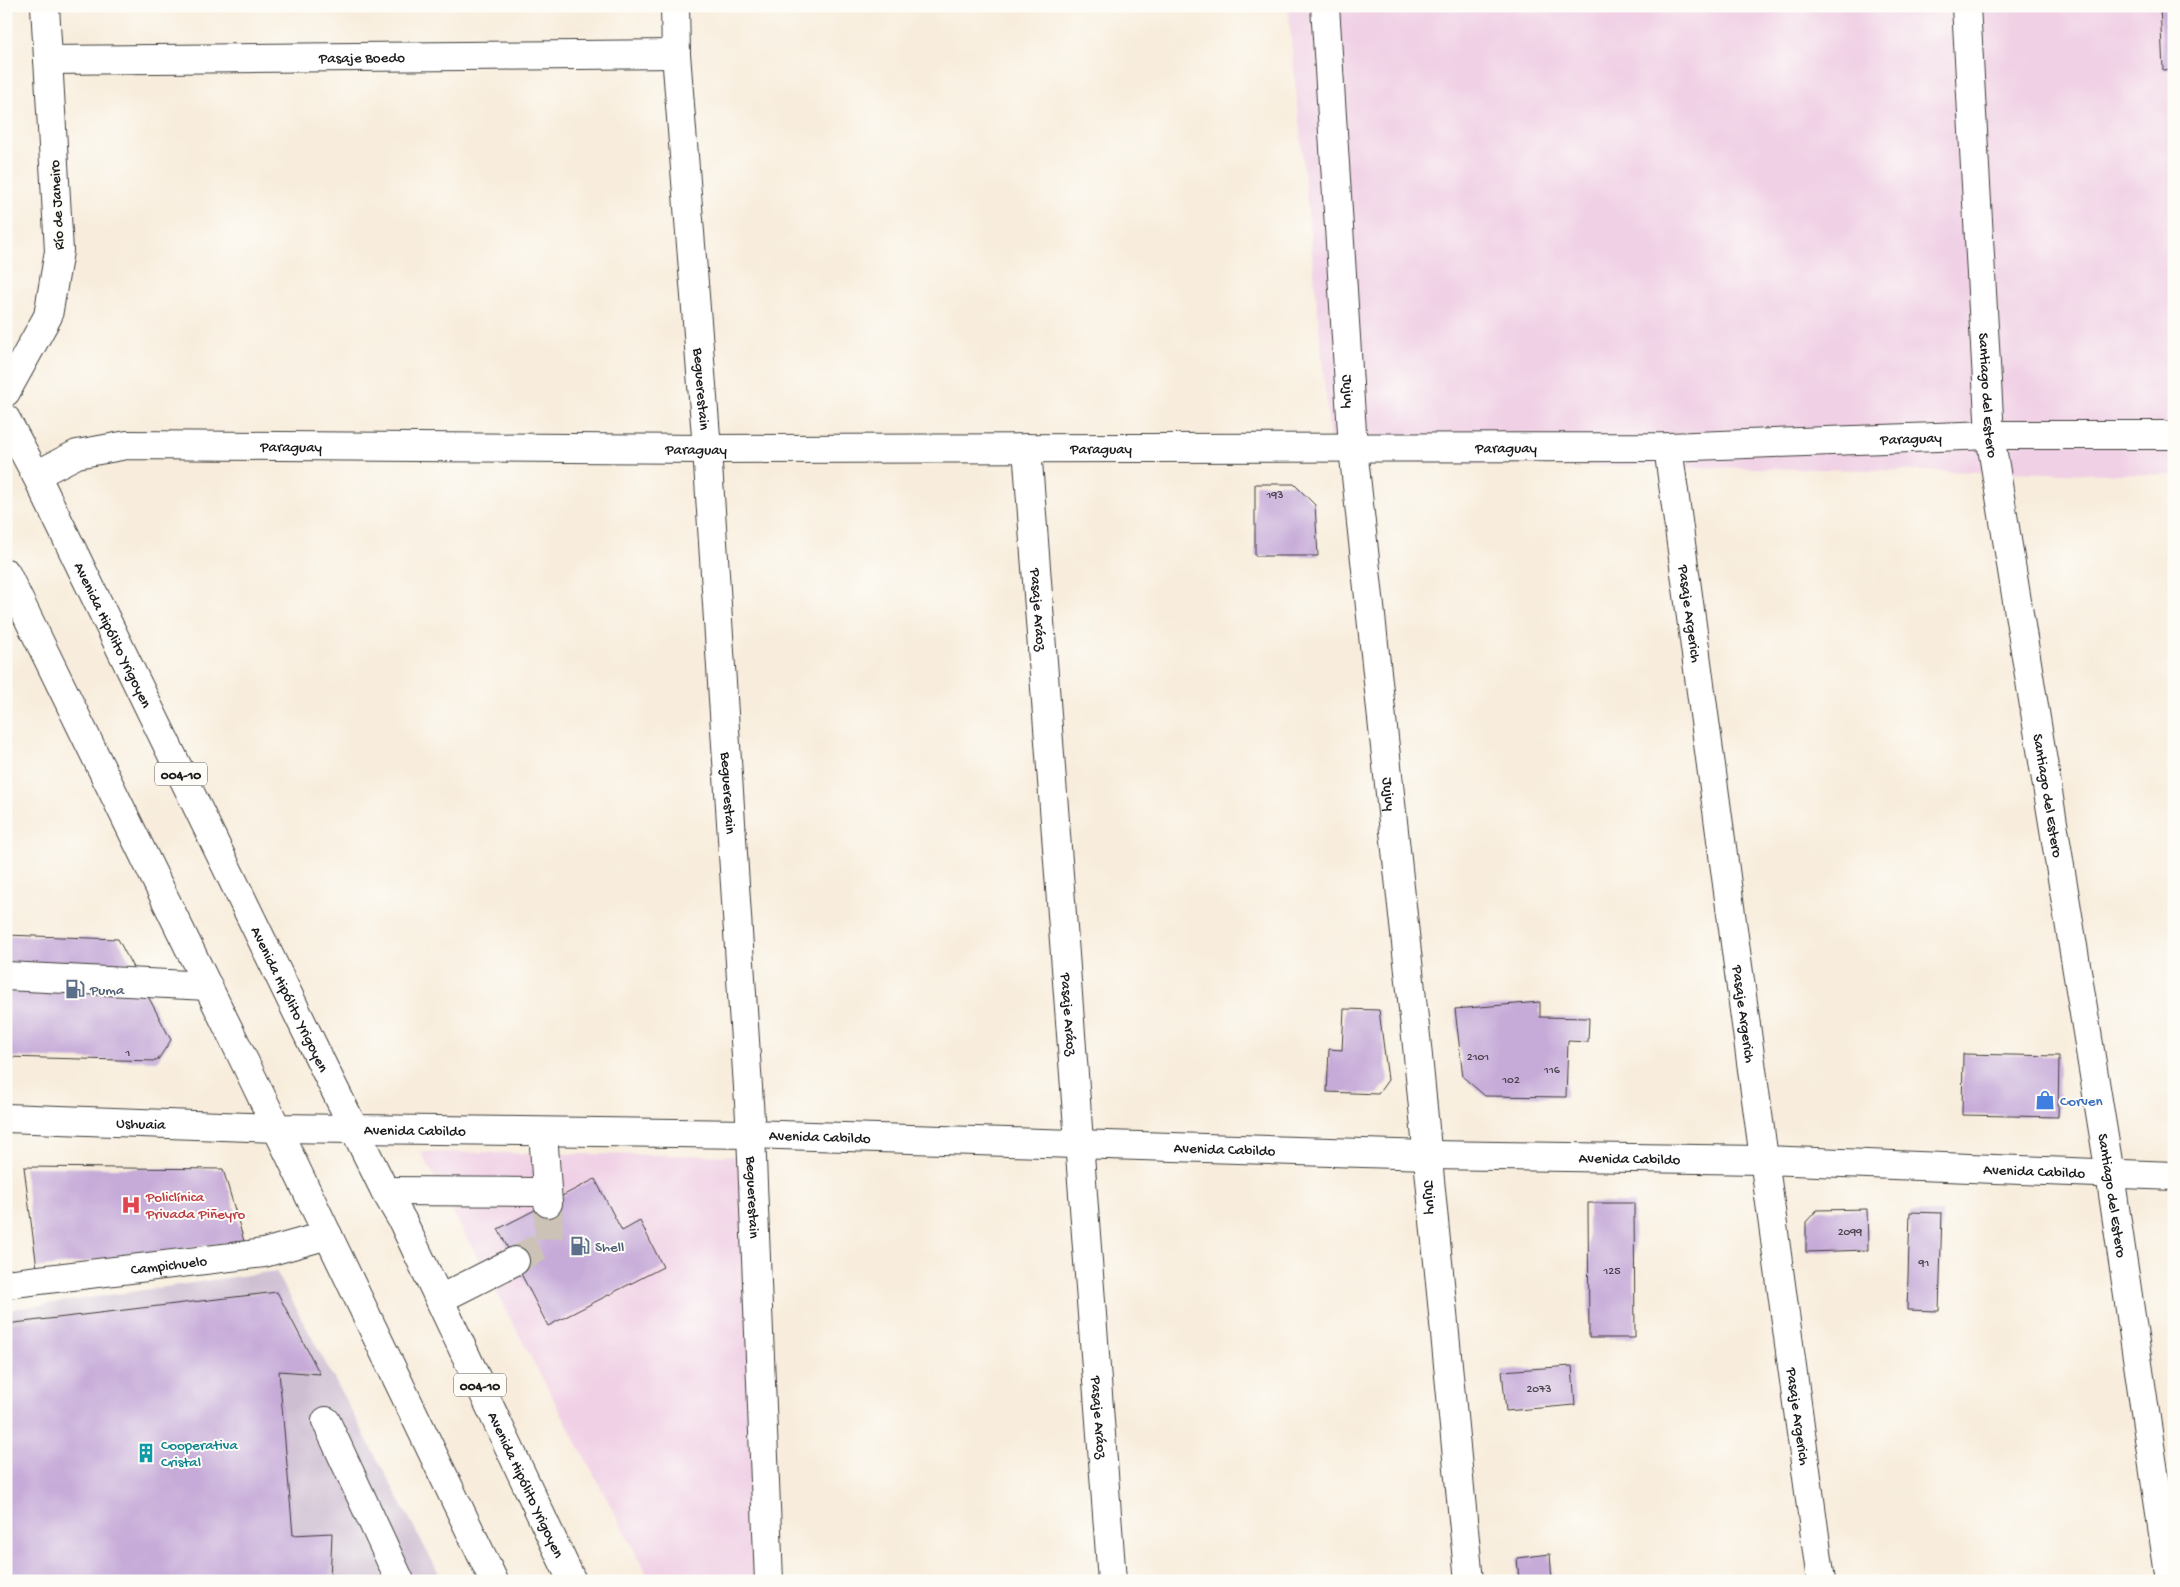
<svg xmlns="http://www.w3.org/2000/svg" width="2180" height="1587" font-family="'Gochi Hand',sans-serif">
	<rect width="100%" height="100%" fill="#fdfcf7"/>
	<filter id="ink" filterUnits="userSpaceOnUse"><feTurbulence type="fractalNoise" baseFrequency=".02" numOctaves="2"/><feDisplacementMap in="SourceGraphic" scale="10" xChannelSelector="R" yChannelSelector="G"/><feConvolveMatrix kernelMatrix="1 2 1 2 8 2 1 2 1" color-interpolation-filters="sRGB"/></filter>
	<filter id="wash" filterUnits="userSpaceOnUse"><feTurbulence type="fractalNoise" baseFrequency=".0096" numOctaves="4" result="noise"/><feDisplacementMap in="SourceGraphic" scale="20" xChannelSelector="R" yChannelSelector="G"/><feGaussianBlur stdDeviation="1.12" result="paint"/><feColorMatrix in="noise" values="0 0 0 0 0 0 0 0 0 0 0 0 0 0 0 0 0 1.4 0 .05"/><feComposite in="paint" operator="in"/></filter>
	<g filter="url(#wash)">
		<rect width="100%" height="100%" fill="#f8eddc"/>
		<!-- built -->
		<g fill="#f0d0e5">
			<polygon points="1288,6 2174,6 2174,475 1332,461"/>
			<polygon points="421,1152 745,1156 758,1581 651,1581"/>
		</g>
		<!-- industrial -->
		<polygon fill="#cebed2" points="276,1271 443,1581 6,1581 6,1310"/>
		<g id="blocks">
			<!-- building -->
			<g fill="#c6aad8">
				<polygon points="2160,6 2174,6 2174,69 2163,70"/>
				<polygon points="1255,484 1294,484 1315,505 1318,556 1255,556"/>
				<polygon points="6,935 118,939 171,1040 157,1061 6,1057"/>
				<polygon points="1540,1002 1540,1017 1589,1018 1588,1042 1568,1041 1566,1097 1485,1096 1463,1077 1455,1009"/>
				<polygon points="1344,1009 1379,1010 1388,1080 1378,1094 1327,1092 1329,1049 1342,1050"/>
				<polygon points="1963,1054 2059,1056 2058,1117 1962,1115"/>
				<polygon points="24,1167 223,1169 244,1241 37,1268"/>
				<polygon points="595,1179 622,1231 640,1221 663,1267 548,1326 498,1229"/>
				<polygon points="1588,1203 1634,1203 1635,1338 1589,1338"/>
				<polygon points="1867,1209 1868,1250 1806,1252 1806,1222 1817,1210"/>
				<polygon points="1910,1212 1942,1213 1939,1311 1907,1310"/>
				<polygon points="277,1292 320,1374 279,1371 293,1535 332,1533 330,1581 6,1581 6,1324"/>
				<polygon points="1572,1366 1575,1405 1506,1411 1502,1371"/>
				<polygon points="1550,1554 1552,1581 1519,1581 1517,1558"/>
			</g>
		</g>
	</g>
	<g filter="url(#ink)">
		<use href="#blocks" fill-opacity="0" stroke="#3d3b39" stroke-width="1"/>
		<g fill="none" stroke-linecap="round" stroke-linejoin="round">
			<!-- minor-tunnel -->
			<polyline stroke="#ccc3b6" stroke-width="28" stroke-dasharray="28 14" stroke-linecap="butt" points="515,1261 549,1241 548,1203"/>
			<defs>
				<g id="minor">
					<path id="s1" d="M675,6L676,54L707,449L751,1134L769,1581"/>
					<path id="s2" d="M1325,6L1353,448L1417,1046L1469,1581"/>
					<path id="s3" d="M1966,6L1990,435L2110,1174L2170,1581"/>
					<path id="s4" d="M48,60L676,54"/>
					<polyline points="6,392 48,316 59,251 45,6"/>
					<path id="s5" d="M1668,447L1821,1581"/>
					<path id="s6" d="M1027,448L1112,1581"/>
					<path id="s7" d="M36,475L77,454L127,445L707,449L1668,447L1990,435H2174"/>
					<polyline points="6,976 208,986"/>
					<path id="s8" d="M6,1118L276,1128L751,1134L1429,1155L1763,1160L2174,1176"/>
					<polyline points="543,1132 548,1203"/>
					<polyline points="385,1191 546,1192"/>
					<path id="s9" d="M6,1284L264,1253L328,1235"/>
					<polyline points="440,1299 515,1261"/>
					<polyline points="326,1421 400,1581"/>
				</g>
				<g id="major">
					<path id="s10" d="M6,419L36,475L324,1068L385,1191L402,1220L572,1581"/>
					<polyline points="6,573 253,1079 494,1581"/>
				</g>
			</defs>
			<!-- minor casing -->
			<use href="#minor" stroke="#3d3b39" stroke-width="30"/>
			<!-- major casing -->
			<use href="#major" stroke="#3d3b39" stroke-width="30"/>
			<!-- minor -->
			<use href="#minor" stroke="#fff" stroke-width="28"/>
			<!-- major -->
			<use href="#major" stroke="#fff" stroke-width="28"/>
		</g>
	</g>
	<!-- icons -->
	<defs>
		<symbol id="fuel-bare" viewBox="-9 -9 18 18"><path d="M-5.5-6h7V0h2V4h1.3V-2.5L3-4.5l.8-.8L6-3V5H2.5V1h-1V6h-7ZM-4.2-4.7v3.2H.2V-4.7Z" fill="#5c6f8a" stroke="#fdfcf7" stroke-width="2.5" paint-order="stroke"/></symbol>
		<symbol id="shop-bare" viewBox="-9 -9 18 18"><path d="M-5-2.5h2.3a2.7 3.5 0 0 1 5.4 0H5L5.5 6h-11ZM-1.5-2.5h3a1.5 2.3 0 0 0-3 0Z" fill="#3f7fe0" stroke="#fdfcf7" stroke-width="2.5" paint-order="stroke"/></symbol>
		<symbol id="hospital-bare" viewBox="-9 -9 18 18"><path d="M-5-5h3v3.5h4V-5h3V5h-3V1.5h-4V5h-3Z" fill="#e0444e" stroke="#fdfcf7" stroke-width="2.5" paint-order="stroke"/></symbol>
		<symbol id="building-bare" viewBox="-9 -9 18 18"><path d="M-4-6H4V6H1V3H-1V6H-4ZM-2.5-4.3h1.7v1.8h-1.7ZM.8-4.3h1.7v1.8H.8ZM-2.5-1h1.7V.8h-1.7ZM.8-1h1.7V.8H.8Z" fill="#0f9aa8" stroke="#fdfcf7" stroke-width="2.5" paint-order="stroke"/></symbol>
	</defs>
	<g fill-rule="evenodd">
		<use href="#fuel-bare" x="61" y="975" width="28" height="28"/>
		<use href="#shop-bare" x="2031" y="1086" width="28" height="28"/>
		<use href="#hospital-bare" x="117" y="1191" width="28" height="28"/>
		<use href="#fuel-bare" x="566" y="1232" width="28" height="28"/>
		<use href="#building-bare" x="132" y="1439" width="28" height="28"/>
	</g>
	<g text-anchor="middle" stroke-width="4" stroke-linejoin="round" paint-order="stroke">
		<!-- number labels -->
		<g font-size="12" fill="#46404b">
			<text x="1275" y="498">193</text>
			<text x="128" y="1056">1</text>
			<text x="1478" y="1060">2101</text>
			<text x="1552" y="1073">116</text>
			<text x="1511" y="1083">102</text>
			<text x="1850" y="1235">2099</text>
			<text x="1924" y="1266">91</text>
			<text x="1612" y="1274">125</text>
			<text x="1539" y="1392">2073</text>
		</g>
		<!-- shield labels -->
		<g fill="#fdfcf7" stroke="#605f5e" stroke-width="1">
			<rect x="155" y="762.5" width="52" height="23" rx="4"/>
			<rect x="454" y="1373.5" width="52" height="23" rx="4"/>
		</g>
		<g font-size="14" font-weight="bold" fill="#1c1c1c">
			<text x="181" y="779">004-10</text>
			<text x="480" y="1390">004-10</text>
		</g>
		<!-- street labels -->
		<g font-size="15" fill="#1c1c1c" stroke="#fdfcf7">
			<text dy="5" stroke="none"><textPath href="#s4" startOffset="314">Pasaje Boedo</textPath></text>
			<text transform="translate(56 205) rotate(-93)" y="5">Río de Janeiro</text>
			<text dy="5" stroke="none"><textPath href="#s1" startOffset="384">Beguerestain</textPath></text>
			<text dy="5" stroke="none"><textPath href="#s2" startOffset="386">Jujuy</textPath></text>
			<text dy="5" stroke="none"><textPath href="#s3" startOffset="390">Santiago del Estero</textPath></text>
			<text dy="5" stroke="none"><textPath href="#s7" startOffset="1881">Paraguay</textPath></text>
			<text dy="5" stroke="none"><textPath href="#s7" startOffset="261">Paraguay</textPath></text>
			<text dy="5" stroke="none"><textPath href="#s7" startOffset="666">Paraguay</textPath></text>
			<text dy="5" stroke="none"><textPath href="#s7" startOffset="1071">Paraguay</textPath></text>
			<text dy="5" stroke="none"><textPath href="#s7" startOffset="1476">Paraguay</textPath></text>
			<text dy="5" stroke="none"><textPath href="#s6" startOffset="162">Pasaje Aráoz</textPath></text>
			<text dy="5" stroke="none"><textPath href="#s5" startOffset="168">Pasaje Argerich</textPath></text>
			<text dy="5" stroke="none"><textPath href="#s10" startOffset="241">Avenida Hipólito Yrigoyen</textPath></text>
			<text dy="5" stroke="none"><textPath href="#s1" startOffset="789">Beguerestain</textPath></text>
			<text dy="5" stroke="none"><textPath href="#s2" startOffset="791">Jujuy</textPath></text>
			<text dy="5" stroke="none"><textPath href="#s3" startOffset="795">Santiago del Estero</textPath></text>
			<text dy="5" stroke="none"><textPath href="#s10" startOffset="646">Avenida Hipólito Yrigoyen</textPath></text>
			<text dy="5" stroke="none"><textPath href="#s6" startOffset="568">Pasaje Aráoz</textPath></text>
			<text dy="5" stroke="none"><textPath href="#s5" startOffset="572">Pasaje Argerich</textPath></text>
			<text dy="5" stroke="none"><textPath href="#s8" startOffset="135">Ushuaia</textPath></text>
			<text dy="5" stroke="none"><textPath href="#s8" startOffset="409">Avenida Cabildo</textPath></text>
			<text dy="5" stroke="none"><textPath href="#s8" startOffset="814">Avenida Cabildo</textPath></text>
			<text dy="5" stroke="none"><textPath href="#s8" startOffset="1219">Avenida Cabildo</textPath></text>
			<text dy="5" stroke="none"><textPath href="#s8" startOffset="1624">Avenida Cabildo</textPath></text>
			<text dy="5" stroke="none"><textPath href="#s8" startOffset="2029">Avenida Cabildo</textPath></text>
			<text dy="5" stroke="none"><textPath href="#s3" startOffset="1200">Santiago del Estero</textPath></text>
			<text dy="5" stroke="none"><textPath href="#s1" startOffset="1194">Beguerestain</textPath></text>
			<text dy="5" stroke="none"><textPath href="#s2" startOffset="1196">Jujuy</textPath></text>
			<text dy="5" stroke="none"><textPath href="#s9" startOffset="164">Campichuelo</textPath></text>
			<text dy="5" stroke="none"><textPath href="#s5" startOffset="978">Pasaje Argerich</textPath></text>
			<text dy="5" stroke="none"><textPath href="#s6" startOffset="972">Pasaje Aráoz</textPath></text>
			<text dy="5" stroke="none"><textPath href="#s10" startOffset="1186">Avenida Hipólito Yrigoyen</textPath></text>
		</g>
		<!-- service labels -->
		<g font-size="15" fill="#4e5e75" stroke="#fdfcf7" text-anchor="start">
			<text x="90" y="994">Puma</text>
			<text x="595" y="1251">Shell</text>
		</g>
		<!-- shop labels -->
		<g font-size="15" fill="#366cbe" stroke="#fdfcf7" text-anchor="start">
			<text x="2060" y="1105">Corven</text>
		</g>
		<!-- health labels -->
		<g font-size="15" fill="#be3a42" stroke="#fdfcf7" text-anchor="start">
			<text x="146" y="1201">Policlínica<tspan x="146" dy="17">Privada Piñeyro</tspan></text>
		</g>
		<!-- culture labels -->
		<g font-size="15" fill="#0d838f" stroke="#fdfcf7" text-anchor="start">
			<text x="161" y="1449">Cooperativa<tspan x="161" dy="17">Cristal</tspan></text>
		</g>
	</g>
	<!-- margin -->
	<rect width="2180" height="1587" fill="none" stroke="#fdfcf7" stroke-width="25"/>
</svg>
